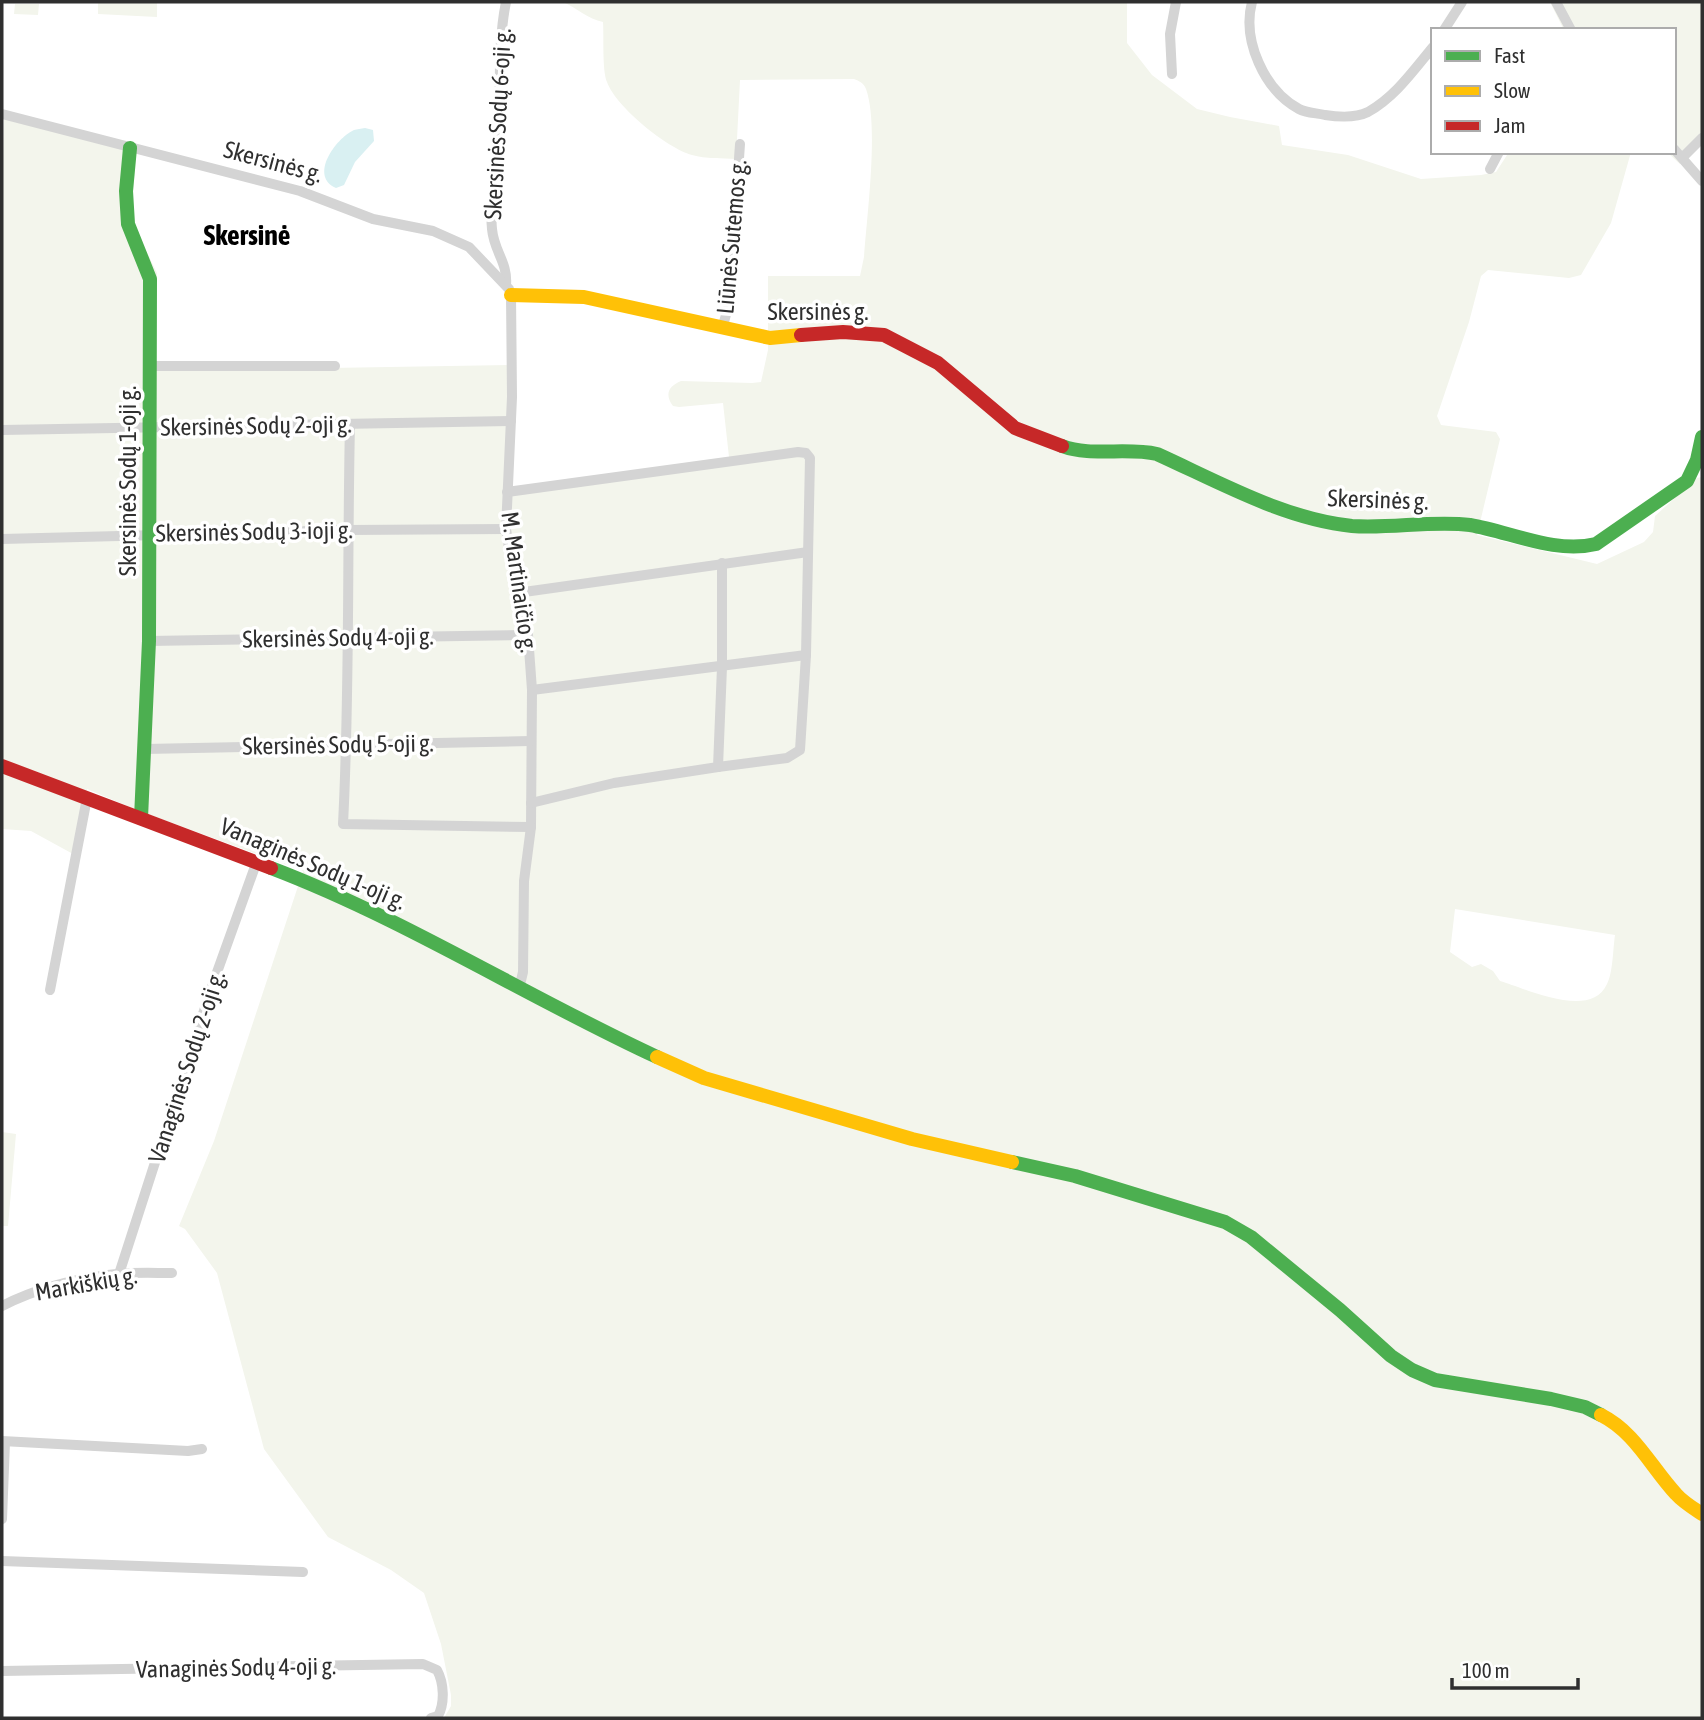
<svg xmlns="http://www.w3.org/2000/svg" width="1704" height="1720" font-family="'Asap Condensed',sans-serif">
	<rect width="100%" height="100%" fill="#fff"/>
	<!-- green -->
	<g fill="#f3f5ec" fill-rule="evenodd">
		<polygon points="98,2 157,2 157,17 98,14"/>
		<path d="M563,2H1127V43L1152,75L1197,109L1230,117L1279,126L1282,145L1348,155L1421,179L1481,175L1496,172L1509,152H1631L1611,223L1581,275L1569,278L1488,270L1481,276L1469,322L1437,416L1441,425L1496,432L1500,439L1477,535L1597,564L1644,542L1653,532L1655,516L1697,478L1702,477V1718H444L451,1706V1695L441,1644L424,1593L391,1570L328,1537L264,1449L217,1273L185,1229L179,1226L214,1141L303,871L137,810L87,789L73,854L31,831L2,829V199L4,118L136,152L131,220L157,273L154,371L509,365L505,488L729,457L723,403L679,407L673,406C664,394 669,386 681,381L752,383L761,382L768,350V276H860L864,257C867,215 879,125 866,89C864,83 859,81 854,79L740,80L736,159C722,158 706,159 692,155C667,148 616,107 607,82C602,71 604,36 603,22C588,19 577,8 563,2ZM1455,909L1615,935C1613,948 1613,973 1607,984C1591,1020 1527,989 1500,981L1493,971L1481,964L1472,967L1450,952Z"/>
		<polygon points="1550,2 1702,2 1702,142 1680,164 1667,152 1674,152 1674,30 1564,30"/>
		<polygon points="15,4 39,4 38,15 14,14"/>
		<polygon points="2,1132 16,1134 8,1226 2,1226"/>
	</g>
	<!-- water -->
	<path fill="#d9f0f2" d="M365,128L373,130L374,141L355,162L344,185L336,188C309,176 335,139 354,130C357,129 361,129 365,128Z"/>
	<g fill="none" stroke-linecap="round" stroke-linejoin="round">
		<!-- street -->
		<g stroke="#d4d4d4" stroke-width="10">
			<path d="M506,2C497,47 501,92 499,137C498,167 489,199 492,229C494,252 508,262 506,285"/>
			<path d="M1252,2C1242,40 1264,90 1299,109C1306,113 1317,113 1325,115C1338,117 1356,118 1368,112C1395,97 1413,71 1433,47"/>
			<polyline points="1556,2 1571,30"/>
			<polyline points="1444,30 1462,2"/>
			<polyline points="1172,74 1170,34 1176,2"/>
			<polyline points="2,114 300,191 373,219 433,231 469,247 509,289 511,295 512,397 506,529 513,573 528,635 532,690 531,827 524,881 523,972 519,989"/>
			<polyline points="1674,149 1702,181"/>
			<polyline points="1683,157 1702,138"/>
			<polyline points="1490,169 1499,152"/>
			<polyline points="722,329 729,304 740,144"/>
			<polyline points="151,366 335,366"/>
			<path d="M350,424C347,557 350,691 343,824L531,827"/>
			<polyline points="2,430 511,421"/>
			<polyline points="507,492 798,452 806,453 810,458 806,655 800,750 787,758 718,767"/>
			<polyline points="2,539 348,530 506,529"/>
			<polyline points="517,593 808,552"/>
			<polyline points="149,641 528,635"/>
			<polyline points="532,690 806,655"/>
			<polyline points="145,749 530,741"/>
			<polyline points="531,803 614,783 718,767 722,667 722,563"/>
			<polyline points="50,990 87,798"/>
			<polyline points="119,1274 211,989 257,861"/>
			<path d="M2,1306C37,1288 78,1278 117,1274C135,1272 154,1273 172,1273"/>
			<polyline points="2,1441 188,1451 202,1449"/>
			<polyline points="2,1519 5,1442"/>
			<polyline points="2,1561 303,1572"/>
			<path d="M2,1671L423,1664L437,1670C444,1683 445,1703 438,1716L431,1718"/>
		</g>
		<!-- fast -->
		<g stroke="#4caf50" stroke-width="14">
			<polyline points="130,148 126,191 128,224 150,279 149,641 141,818"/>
			<path d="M1062,446C1091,457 1126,447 1157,454C1219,482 1284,519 1352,526C1390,529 1433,520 1470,525C1511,532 1555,554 1596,544L1687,481L1697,460L1702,437"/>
			<path d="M271,868C405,919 527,997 657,1057"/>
			<polyline points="1012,1162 1075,1176 1225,1222 1251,1237 1340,1310 1391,1356 1412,1370 1435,1380 1551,1399 1585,1407 1601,1415"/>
		</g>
		<!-- slow -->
		<g stroke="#ffc107" stroke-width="14">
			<polyline points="511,295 584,297 770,338 801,335"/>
			<polyline points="657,1057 704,1078 912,1139 1012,1162"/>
			<path d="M1601,1415C1635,1432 1651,1467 1676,1494C1683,1502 1693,1508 1702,1514"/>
		</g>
		<!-- jam -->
		<g stroke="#c62828" stroke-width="14">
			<polyline points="801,335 843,332 884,335 938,363 1015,428 1062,446"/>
			<polyline points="2,766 271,868"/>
		</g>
	</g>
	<g text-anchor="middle" stroke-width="7" stroke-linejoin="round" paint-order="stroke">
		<!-- street labels -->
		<g font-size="24" fill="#2f2f2f" stroke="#fff">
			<text transform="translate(498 124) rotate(-87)" y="8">Skersinės Sodų 6-oji g.</text>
			<text transform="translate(273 162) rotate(15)" y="8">Skersinės g.</text>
			<text transform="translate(732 237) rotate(-85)" y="8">Liūnės Sutemos g.</text>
			<text x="818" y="320">Skersinės g.</text>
			<text transform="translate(256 426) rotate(-1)" y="8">Skersinės Sodų 2-oji g.</text>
			<text transform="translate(128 481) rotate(-90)" y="8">Skersinės Sodų 1-oji g.</text>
			<text transform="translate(1378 500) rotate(2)" y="8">Skersinės g.</text>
			<text transform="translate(254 532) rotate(-1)" y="8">Skersinės Sodų 3-ioji g.</text>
			<text transform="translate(519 582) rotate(82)" y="8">M. Martinaičio g.</text>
			<text transform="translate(338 638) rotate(-1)" y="8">Skersinės Sodų 4-oji g.</text>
			<text transform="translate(338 745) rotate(-1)" y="8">Skersinės Sodų 5-oji g.</text>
			<text transform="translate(313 864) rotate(23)" y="8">Vanaginės Sodų 1-oji g.</text>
			<text transform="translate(187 1067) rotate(-72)" y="8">Vanaginės Sodų 2-oji g.</text>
			<text transform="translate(86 1284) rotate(-10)" y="8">Markiškių g.</text>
			<text transform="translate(236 1668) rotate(-1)" y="8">Vanaginės Sodų 4-oji g.</text>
		</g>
		<!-- quarter labels -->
		<g font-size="28" font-weight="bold" fill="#000" stroke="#fff">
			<text x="247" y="245">Skersinė</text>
		</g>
	</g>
	<!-- border -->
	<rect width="1704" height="1720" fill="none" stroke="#2f2f2f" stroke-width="7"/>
	<!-- legend -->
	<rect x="1431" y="28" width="245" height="126" fill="#ffffff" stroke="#acacac" stroke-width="2"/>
	<rect x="1445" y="51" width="35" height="10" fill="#4caf50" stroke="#acacac" stroke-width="2"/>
	<text x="1494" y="63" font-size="21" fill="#2f2f2f">Fast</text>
	<rect x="1445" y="86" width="35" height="10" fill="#ffc107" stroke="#acacac" stroke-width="2"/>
	<text x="1494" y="98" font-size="21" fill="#2f2f2f">Slow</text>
	<rect x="1445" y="121" width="35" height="10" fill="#c62828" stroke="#acacac" stroke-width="2"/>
	<text x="1494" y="133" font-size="21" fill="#2f2f2f">Jam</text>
	<!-- scale -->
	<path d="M1452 1678v10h126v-10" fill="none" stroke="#2f2f2f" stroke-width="3.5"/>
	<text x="1462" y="1678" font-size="21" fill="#2f2f2f" stroke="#ffffff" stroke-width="5" paint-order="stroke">100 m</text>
</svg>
